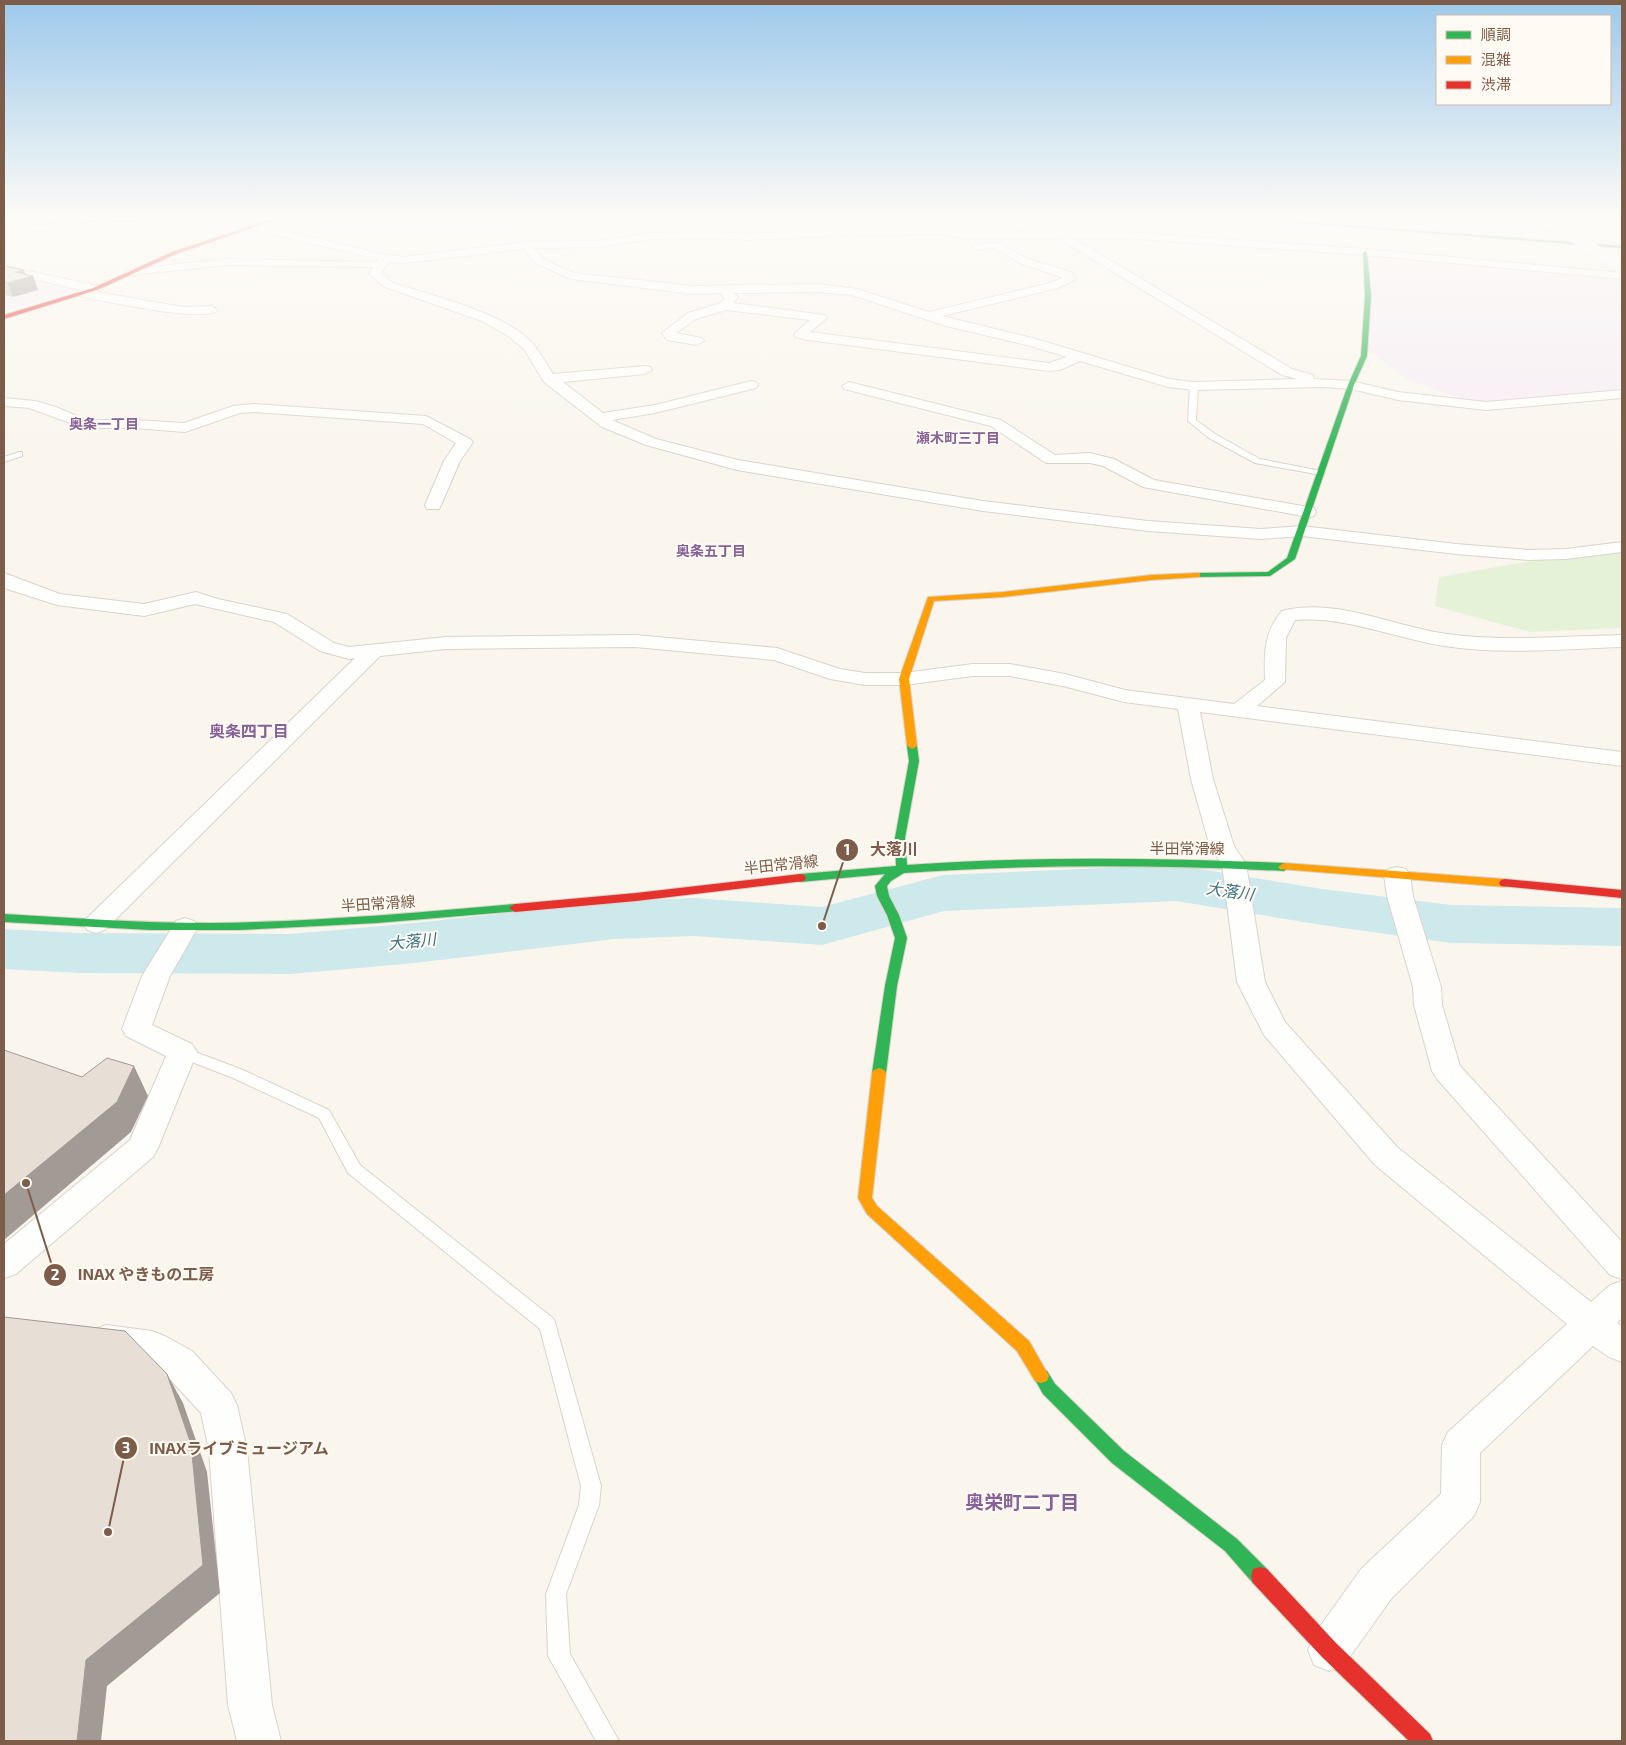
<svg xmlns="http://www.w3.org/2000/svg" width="1626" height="1745" font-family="'Exo 2','Noto Sans JP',sans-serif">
	<rect width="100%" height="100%" fill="#faf6ee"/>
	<!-- education -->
	<g fill="#f7edf5">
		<polygon points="1365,252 1622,276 1622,394 1597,395 1541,401 1468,401 1407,379 1365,348"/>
		<polygon points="4,275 75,290 4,311"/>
	</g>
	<!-- green -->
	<polygon fill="#e6f2d8" points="1622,544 1622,628 1530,632 1435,606 1439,577 1596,550"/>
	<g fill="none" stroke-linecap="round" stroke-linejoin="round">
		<!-- river -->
		<polygon fill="#cee9ec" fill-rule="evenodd" points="1176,865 1322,889 1451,905 1622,908 1622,946 1451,943 1322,925 1176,901 944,911 822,945 694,936 615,939 415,963 291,974 81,973 4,969 4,929 81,933 291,934 415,923 615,901 694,898 822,907 943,875"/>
		<defs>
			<g id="lane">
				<polygon points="1194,384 1198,386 1196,420 1215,434 1260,459 1321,471 1325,473 1321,475 1255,463 1209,438 1188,421 1190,386"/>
				<polygon points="19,452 22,452 22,456 4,462 4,457"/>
				<polygon points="182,1047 243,1070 329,1110 360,1165 554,1319 601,1486 599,1505 566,1594 570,1654 619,1741 596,1741 548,1656 546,1594 579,1505 581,1486 540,1329 348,1173 319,1118 233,1078 177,1056 175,1052 177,1048"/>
			</g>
			<g id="street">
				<polygon points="150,220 212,220 207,223 73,230 4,230 4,224 73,224"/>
				<path d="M936,220H946L949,230L961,232H1123L1365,249L1622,273V279L1365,255L1123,238H1073L1292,369L1313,375L1314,379L1351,381L1398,392L1486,402L1622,390V398L1486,410L1398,400L1351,389L1323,387L1194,390L1168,387L1080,361L1060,370L1049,371L808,340L795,337L794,334L810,320L726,310L696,319L676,333L702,338L704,341L697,345L667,340L662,333L688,313L721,303L725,298L721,293L693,294L571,279L535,263L524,249L403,263L389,262L381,273L393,283C433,296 507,313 534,345C541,354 547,365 553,374L645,366L650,367L652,370L645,374L563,382L603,413L655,405L751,381L756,382L758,385L756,388L655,413L612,420L656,439L738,460L983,501L1148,521L1261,529L1302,526L1456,544L1528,550L1566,549L1622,542V552L1566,559L1528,560L1456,554L1302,536L1261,539L1148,531L983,511L737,470L646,445L602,427L544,382L524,349L508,336L482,321L385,287L369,274L373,267L226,265L132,275L126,272L132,269L226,259L376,262L378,259L250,229L249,227L250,225L254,224L387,255L403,257L526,242L597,241L652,233L712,232L748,234L828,230L938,228ZM941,234L961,238H1058L1282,375L1298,379L1194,382L1169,379L1036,339L942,316L1058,288L1076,279L1071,272L1028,259L996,242L977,244L972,247L977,250L994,248L1020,263L1063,278L1050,283L929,312L857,289L818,284L693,286L574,273L543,259L534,248L597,247L652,239L712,238L748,240L828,236ZM818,292L852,295L946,326L1027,345L1067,357L1049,363L810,332L827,318L825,315L733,303L738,297L734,293Z"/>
				<path d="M1509,220C1530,220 1563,220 1578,236L1573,239L1552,231L1514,223Z"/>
				<path d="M4,266L99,286L101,289L97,292L183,307L212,306L218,310C206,324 103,300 82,297L76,293L81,290L4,272Z"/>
				<polygon points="849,382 1001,420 1055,455 1090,453 1114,459 1154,480 1308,507 1314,508 1316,512 1314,516 1308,517 1143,487 1103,466 1090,463 1046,463 991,426 844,389 842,386"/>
				<polygon points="4,398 35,401 56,407 86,420 135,420 184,423 233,406 254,404 426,416 470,439 473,442 460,461 441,505 439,509 427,509 425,505 444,461 456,443 423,424 254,412 240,413 185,432 135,428 84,428 29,408 4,406"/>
				<path d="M4,573L60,594L144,604L196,592L218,599L287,614L334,643L349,647L446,637L635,635L777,648L840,669L865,673H904L973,664H1010L1065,674L1125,690L1234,704L1265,680C1264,653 1264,632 1282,611C1337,597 1393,627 1447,634C1505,642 1564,636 1622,635V647C1563,649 1503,655 1444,646C1394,638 1346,616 1295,620L1286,638L1285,682L1257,706L1622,752V766L1200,712L1213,779L1234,846L1246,864L1265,982L1285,1022L1397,1147L1591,1302L1610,1285L1622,1281V1318L1617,1323L1622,1326V1362L1609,1357L1593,1346L1480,1453V1502L1474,1516L1391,1599L1344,1665L1329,1671L1314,1665L1308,1650L1314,1635L1361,1569L1441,1494L1442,1445L1448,1432L1567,1324L1375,1165L1264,1035L1237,982L1222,864L1210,847L1191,779L1178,709L1124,702L1063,686L1010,676H973L904,685H865L830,679L774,660L635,647L446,649L380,656L105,930L96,933L87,930L83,924L87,918L355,658L349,659L320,651L274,622L195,604L144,616L57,605L7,589L4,587Z"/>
				<polygon points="1397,867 1406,869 1410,875 1413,896 1441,987 1442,1005 1460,1066 1622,1242 1622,1279 1610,1275 1437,1079 1432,1071 1414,1005 1413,987 1387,896 1384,875 1388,869"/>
				<polygon points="185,918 194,921 198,927 170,976 152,1025 192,1044 197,1052 158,1148 153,1157 16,1274 4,1278 4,1244 130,1140 166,1056 126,1036 122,1029 142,976 176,921"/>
				<polygon points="106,1325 152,1331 165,1336 192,1351 231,1393 237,1405 247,1450 272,1705 281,1741 237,1741 228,1705 209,1450 201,1413 166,1375 146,1362 106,1357 93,1352 88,1341 93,1330"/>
			</g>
			<g id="fast">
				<polygon points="1274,220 1622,246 1622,248 1276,221"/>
				<polygon points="1365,251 1367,252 1371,296 1367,356 1354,385 1295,559 1270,576 1194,577 1194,573 1197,573 1268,572 1287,558 1348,385 1361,356 1365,296 1363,252"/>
				<path d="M912,743L917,746L919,761L905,838L907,865C1033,856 1159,858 1284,863L1290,867L1284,871C1157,865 1030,864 904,873L891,881L887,886L889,896L899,915L907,938L897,986L886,1073L884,1076L879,1078L874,1076L872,1073L885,986L895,938L887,915L877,896L875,886L885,874L800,882L794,878L800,874L896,866L895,838L909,761L907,746Z"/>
				<path d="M515,904L519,905L521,908L519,911L377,923L239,930H150L4,922V914C72,918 140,923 209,923C311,922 413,913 515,904Z"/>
				<polygon points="1041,1369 1047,1371 1055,1384 1124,1451 1237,1539 1267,1569 1269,1576 1267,1583 1260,1585 1253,1583 1225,1551 1112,1463 1043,1394 1033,1376 1035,1371"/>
			</g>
			<g id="slow">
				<polygon points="1197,573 1200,573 1200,577 1151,580 1003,597 934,601 909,679 917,746 912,749 907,746 899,679 928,597 1003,592 1151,575"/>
				<polygon points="1284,863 1505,879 1511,883 1505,887 1280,869 1278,867"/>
				<polygon points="879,1068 884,1070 886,1073 872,1198 877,1206 1029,1341 1049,1376 1047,1381 1041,1383 1035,1381 1017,1351 867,1214 858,1198 872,1073 874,1070"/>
			</g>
			<g id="jam">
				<polygon points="269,220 275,220 176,254 97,290 4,319 4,315 93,288 172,252"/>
				<polygon points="800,874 804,875 806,878 804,881 636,901 515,912 509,908 515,904 636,893"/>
				<polygon points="1505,879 1622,890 1622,898 1501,886 1499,883 1501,880"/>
				<polygon points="1260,1567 1267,1569 1336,1643 1430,1734 1433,1741 1409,1741 1322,1657 1253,1583 1251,1576 1253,1569"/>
			</g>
		</defs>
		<!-- lane casing -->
		<use href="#lane" stroke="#dad3cc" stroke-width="2"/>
		<!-- street casing -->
		<use href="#street" stroke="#dad3cc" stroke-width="2"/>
		<!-- fast casing -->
		<use href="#fast" stroke="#dad2ca" stroke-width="2"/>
		<!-- slow casing -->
		<use href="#slow" stroke="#dad2ca" stroke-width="2"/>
		<!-- jam casing -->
		<use href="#jam" stroke="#dad2ca" stroke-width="2"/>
		<!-- lane -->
		<use href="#lane" fill="#fefefc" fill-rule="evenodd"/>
		<!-- street -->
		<use href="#street" fill="#fefefc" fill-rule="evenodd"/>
		<!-- fast -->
		<use href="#fast" fill="#30b455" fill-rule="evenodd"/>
		<!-- slow -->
		<use href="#slow" fill="#ff9f0a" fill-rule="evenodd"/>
		<!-- jam -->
		<use href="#jam" fill="#e5322d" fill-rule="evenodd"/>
		<defs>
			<polyline id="street-bridge" points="1573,236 1605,257"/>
		</defs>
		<!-- street-bridge casing -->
		<use href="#street-bridge" stroke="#dad3cc" stroke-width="12" stroke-linecap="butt"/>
		<!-- street-bridge -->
		<use href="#street-bridge" stroke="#fefefc" stroke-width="12"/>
	</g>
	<!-- wall -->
	<g fill="#c7bfb7">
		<polygon points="4,220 55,220 55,221 49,225 31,225 30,222 28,224 10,224 9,220 4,222"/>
		<polygon points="75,220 102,220 99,222 83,224"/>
		<polygon points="4,266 25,274 33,276 38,290 13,297 4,295"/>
	</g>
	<!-- shaded-wall -->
	<g fill="#a29b95">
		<polygon points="49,220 55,220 55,221 49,225 47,221"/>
		<polygon points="82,220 102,220 99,222 83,224"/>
		<polygon points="106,220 137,220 136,222 107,223"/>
		<polygon points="24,270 27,278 33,276 38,290 13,297 8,283 15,272"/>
		<polygon points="134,1066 148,1096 131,1132 4,1240 4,1195"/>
		<polygon points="167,1374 183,1403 207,1472 220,1593 107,1686 101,1741 77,1741 86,1660"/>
	</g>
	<!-- building -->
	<g fill="#e7ded5" stroke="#a29b95">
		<polygon points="31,220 49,220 47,221 29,221"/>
		<polygon points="4,266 24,270 15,272 33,276 8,283 4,282"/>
		<polygon points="4,1050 82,1077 107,1058 134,1066 117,1102 4,1195"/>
		<polygon points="4,1317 125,1331 167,1374 191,1444 203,1565 86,1660 77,1741 4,1741"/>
	</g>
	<!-- sky -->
	<linearGradient id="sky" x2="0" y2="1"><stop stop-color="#9dc9ea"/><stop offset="0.47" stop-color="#fdfbf7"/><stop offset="1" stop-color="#fdfbf7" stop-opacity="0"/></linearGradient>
	<rect width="1626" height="464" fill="url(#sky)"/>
	<g text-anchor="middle" stroke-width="4" stroke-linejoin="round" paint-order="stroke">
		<!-- far-neighbourhood labels -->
		<g font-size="14" font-weight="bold" fill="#876299" stroke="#fffaf3">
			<text x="104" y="429">奥条一丁目</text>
			<text x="958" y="443">瀬木町三丁目</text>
			<text x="711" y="556">奥条五丁目</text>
		</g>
		<!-- street labels -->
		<g font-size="15" fill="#7d5d49" stroke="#fffaf3">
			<text x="1187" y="854">半田常滑線</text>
			<text transform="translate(781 865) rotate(-6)" y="5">半田常滑線</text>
			<text transform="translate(378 904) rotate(-4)" y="5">半田常滑線</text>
		</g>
		<!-- neighbourhood labels -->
		<g font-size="16" font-weight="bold" fill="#876299" stroke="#fffaf3">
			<text x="249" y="737">奥条四丁目</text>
		</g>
		<!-- water labels -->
		<g font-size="16" font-style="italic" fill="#3a7684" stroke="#fffaf3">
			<text transform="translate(1230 891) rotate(8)" y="6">大落川</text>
			<text transform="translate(412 941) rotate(-6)" y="6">大落川</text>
		</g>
		<!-- near-neighbourhood labels -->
		<g font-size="19" font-weight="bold" fill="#876299" stroke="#fffaf3">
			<text x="1022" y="1509">奥栄町二丁目</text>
		</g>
	</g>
	<!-- callouts -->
	<path fill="none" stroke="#7d5d49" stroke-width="2" d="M822 926L847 850M26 1183L55 1275M108 1532L126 1448"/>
	<g fill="#7d5d49" stroke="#fffaf3" stroke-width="2">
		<circle cx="822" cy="926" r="5"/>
		<circle cx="26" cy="1183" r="5"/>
		<circle cx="108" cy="1532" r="5"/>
		<circle cx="847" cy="850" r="12"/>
		<circle cx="55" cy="1275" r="12"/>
		<circle cx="126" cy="1448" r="12"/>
	</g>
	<g font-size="15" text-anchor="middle" font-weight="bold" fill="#fff">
		<text x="847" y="855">1</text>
		<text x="55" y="1280">2</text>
		<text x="126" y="1453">3</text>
	</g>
	<g font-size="16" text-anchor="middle" font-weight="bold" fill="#7d5d49" stroke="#fffaf3" stroke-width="4" stroke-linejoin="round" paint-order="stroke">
		<text x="894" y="855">大落川</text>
		<text x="146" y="1280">INAX やきもの工房</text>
		<text x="239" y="1454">INAXライブミュージアム</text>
	</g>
	<!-- border -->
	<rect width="1626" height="1745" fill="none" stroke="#7d5d49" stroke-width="10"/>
	<!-- legend -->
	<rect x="1436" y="15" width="175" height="90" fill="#fffaf3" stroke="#cbbbaf"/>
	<rect x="1446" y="31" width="25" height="8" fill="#30b455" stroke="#cbbbaf"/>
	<text x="1481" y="40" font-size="15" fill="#7d5d49">順調</text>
	<rect x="1446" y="56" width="25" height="8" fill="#ff9f0a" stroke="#cbbbaf"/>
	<text x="1481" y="65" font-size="15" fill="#7d5d49">混雑</text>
	<rect x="1446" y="81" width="25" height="8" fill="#e5322d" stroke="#cbbbaf"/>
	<text x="1481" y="90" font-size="15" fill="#7d5d49">渋滞</text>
</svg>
